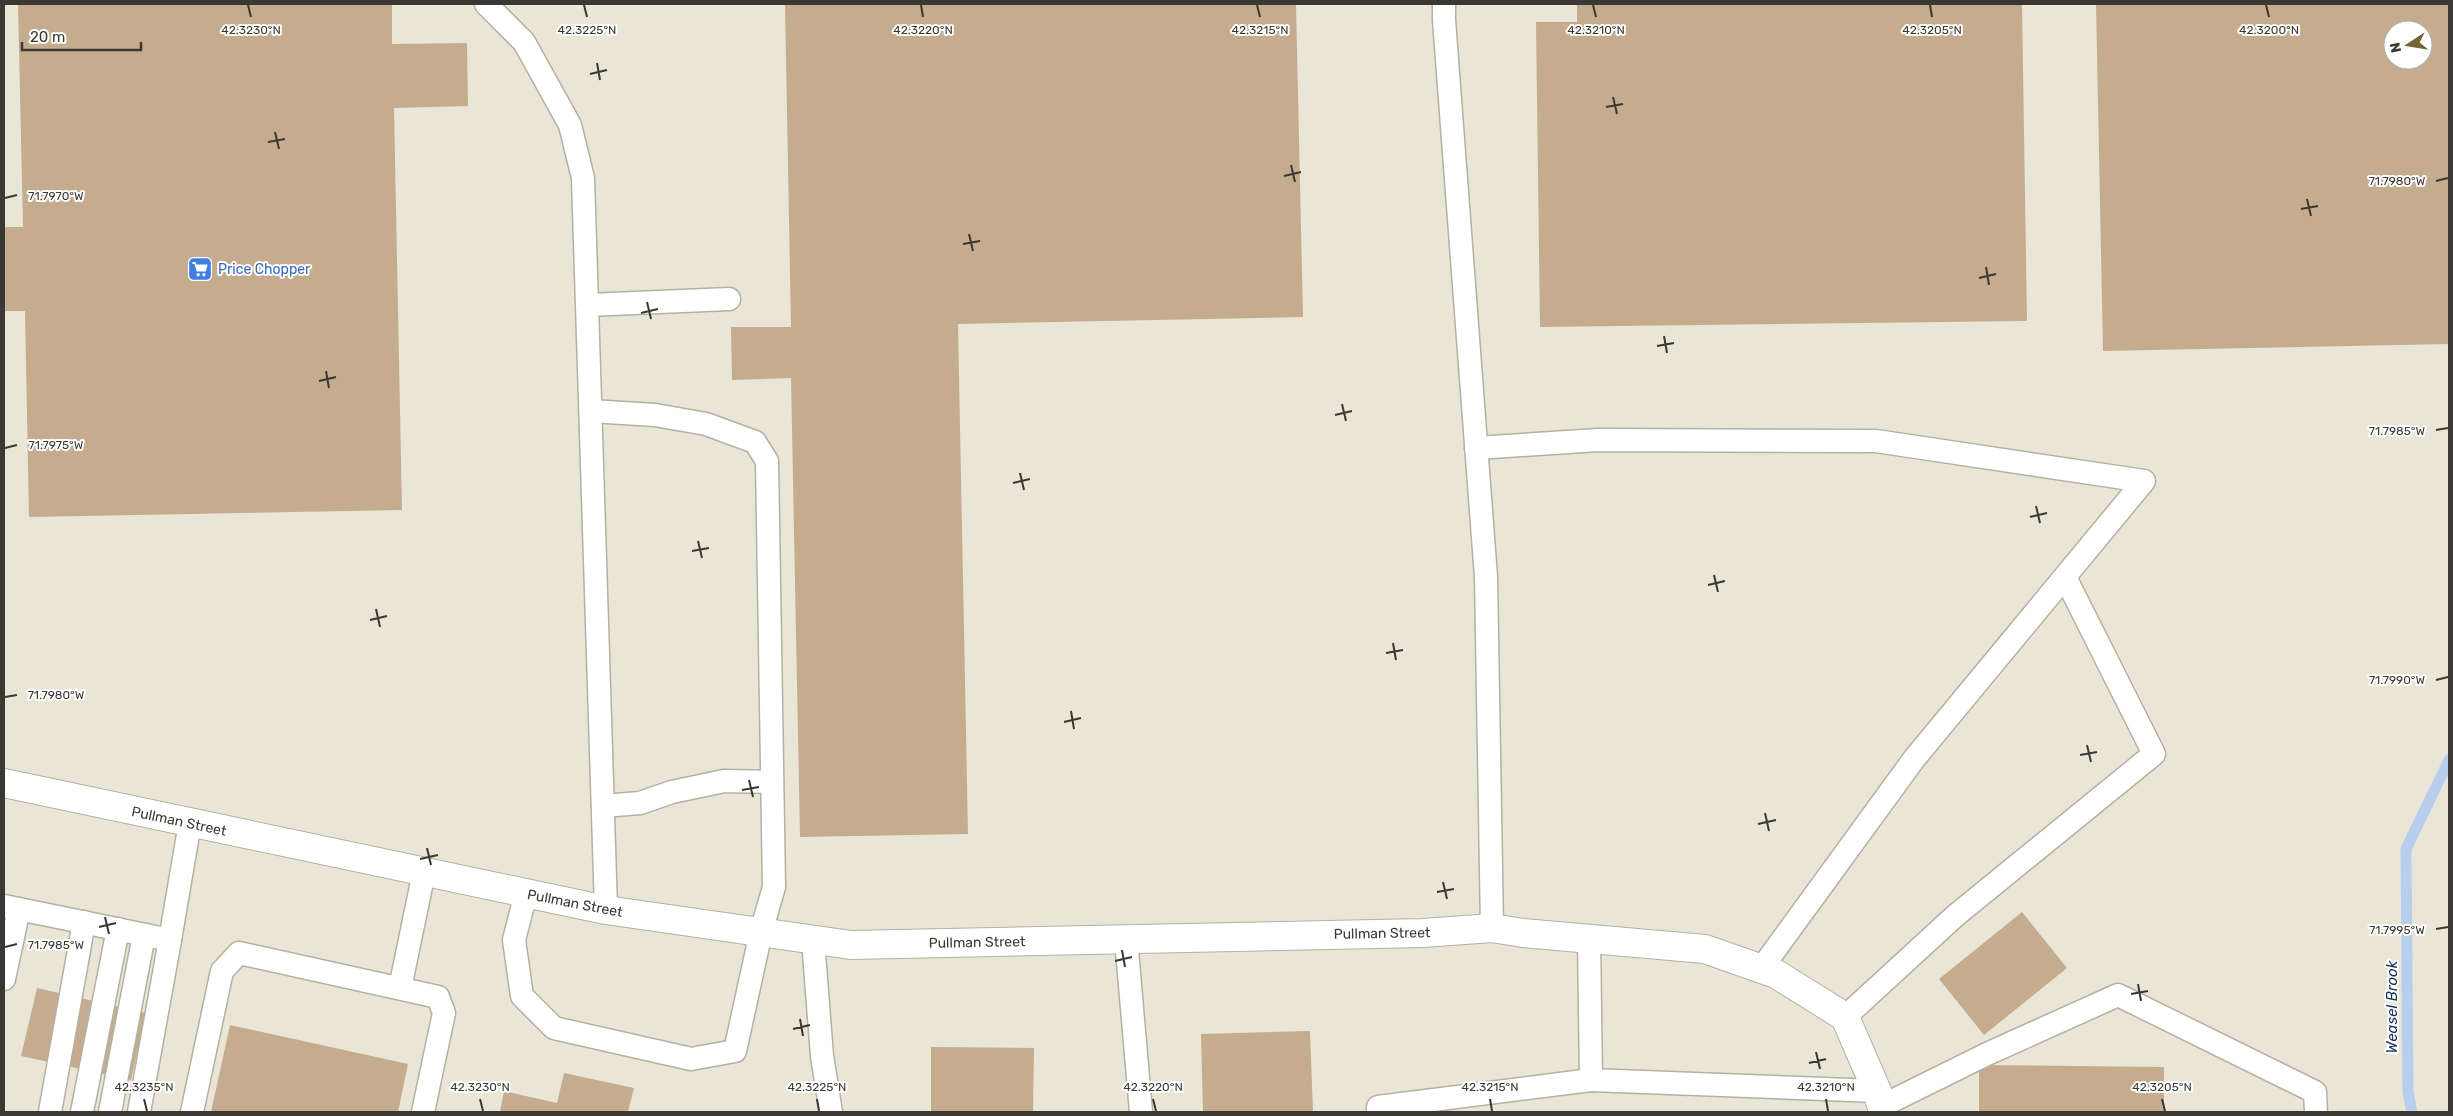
<svg xmlns="http://www.w3.org/2000/svg" width="2453" height="1116" font-family="Rubik,sans-serif">
	<rect width="100%" height="100%" fill="#eae6d7"/>
	<g fill="none" stroke-linecap="round" stroke-linejoin="round">
		<!-- stream -->
		<polyline stroke="#b8ceed" stroke-width="11" points="2412,1112 2408,1092 2406,849 2449,760"/>
	</g>
	<!-- building -->
	<g fill="#c5ac8f" fill-rule="evenodd">
		<polygon points="18,4 392,4 392,44 467,43 468,106 394,108 402,510 29,517 25,311 4,311 4,227 23,227"/>
		<polygon points="785,4 1296,4 1303,317 958,324 968,834 800,837 791,378 732,380 731,327 791,327"/>
		<polygon points="1577,4 2022,4 2027,321 1540,327 1536,22 1577,22"/>
		<path d="M2096,4H2449V344L2103,351ZM2393,30H2423V60H2393Z"/>
		<polygon points="2022,912 2067,968 1984,1035 1939,979"/>
		<polygon points="37,988 146,1013 131,1080 21,1056"/>
		<polygon points="230,1025 408,1064 398,1112 211,1112"/>
		<polygon points="1310,1031 1313,1112 1203,1112 1201,1034"/>
		<polygon points="931,1047 1034,1048 1033,1112 931,1112"/>
		<polygon points="1979,1065 2164,1067 2164,1112 1979,1112"/>
		<polygon points="564,1073 634,1088 628,1112 500,1112 504,1091 557,1103"/>
	</g>
	<g fill="none" stroke-linecap="round" stroke-linejoin="round">
		<defs>
			<g id="lane">
				<polyline points="486,4 524,42 570,125 583,178 606,910"/>
				<polyline points="1444,4 1444,20 1486,577 1492,928"/>
				<polyline points="588,305 729,299"/>
				<polyline points="1476,448 1598,440 1876,441 2144,481 1914,759 1761,969"/>
				<polyline points="603,806 640,803 672,792 724,781 772,782"/>
				<polyline points="526,893 514,940 522,996 554,1028 691,1059 735,1051 761,932 774,887 767,461 755,442 706,424 655,415 591,411"/>
				<polyline points="4,906 170,940 139,1112"/>
				<polyline points="1126,939 1141,1112"/>
				<polyline points="1589,939 1591,1080 1877,1091"/>
				<polyline points="170,940 190,823"/>
				<polyline points="813,940 822,1056 831,1112"/>
				<polyline points="4,979 19,909"/>
				<polyline points="400,988 424,872"/>
				<polyline points="1845,1017 1955,916 2154,754 2065,577"/>
				<polyline points="1882,1106 1987,1054 2118,995 2315,1092 2316,1112"/>
				<polyline points="50,1112 84,922"/>
				<polyline points="82,1112 118,929"/>
				<polyline points="110,1112 144,935"/>
				<polyline points="192,1112 222,971 239,953 438,997 444,1013 423,1112"/>
				<polyline points="1378,1112 1378,1107 1591,1080"/>
			</g>
			<polyline id="street" points="4,783 606,910 851,945 1423,933 1492,928 1523,933 1705,949 1776,974 1845,1017 1877,1091 1883,1112"/>
		</defs>
		<!-- lane casing -->
		<use href="#lane" stroke="#b4b0a2" stroke-width="25"/>
		<!-- street casing -->
		<use href="#street" stroke="#b4b0a2" stroke-width="30"/>
		<!-- lane -->
		<use href="#lane" stroke="#fff" stroke-width="22"/>
		<!-- street -->
		<use href="#street" stroke="#fff" stroke-width="28"/>
	</g>
	<!-- ticks -->
	<path fill="none" stroke="#3a3832" stroke-width="2" d="M248,5L251,17M584,5L587,17M921,5L923,17M1257,5L1260,17M1593,5L1596,17M1930,5L1932,17M2266,5L2269,17M597,63L600,80M590,74L607,70M1613,97L1617,114M1606,107L1623,104M275,132L279,149M268,142L285,139M1291,165L1295,182M1284,176L1301,172M2436,181L2448,178M5,198L17,195M2307,199L2311,216M2301,209L2318,206M969,234L973,251M963,244L980,241M1986,267L1989,285M1979,278L1996,274M647,302L651,319M641,313L658,309M1664,336L1667,353M1657,346L1674,343M326,371L329,388M319,381L336,377M1342,404L1346,421M1335,415L1352,411M2436,430L2448,428M5,448L17,445M1020,473L1024,490M1013,483L1030,479M2036,506L2040,523M2030,517L2047,513M698,541L702,558M692,551L709,548M1714,575L1718,592M1708,585L1725,581M376,609L380,627M370,620L387,616M1393,643L1396,660M1386,653L1403,650M2436,680L2448,677M5,697L17,695M1071,711L1074,729M1064,722L1081,718M2087,745L2091,762M2080,755L2097,752M749,780L753,797M742,790L759,787M1765,813L1769,831M1758,824L1776,820M427,848L431,865M420,859L438,855M1443,882L1447,899M1437,892L1454,889M105,917L109,934M99,927L116,923M2436,929L2448,927M5,947L17,944M1122,950L1125,967M1115,961L1132,957M2138,984L2141,1001M2131,994L2148,991M800,1019L803,1036M793,1029L810,1025M1816,1052L1820,1069M1809,1063L1826,1059M144,1099L147,1111M480,1099L483,1111M817,1099L819,1111M1153,1099L1156,1111M1490,1099L1492,1111M1826,1099L1828,1111M2162,1099L2165,1111"/>
	<!-- icons -->
	<defs>
		<symbol id="supermarket-square" viewBox="-11 -11 22 22"><rect x="-9" y="-9" width="18" height="18" rx="4" fill="#3f7fe0" stroke="#fff"/><path d="M-6-5.5h2.5l.6 2H6L4.5 2H-2.5L-4.4-4H-6ZM-1.5 3.2a1.3 1.3 0 1 0 .1 0ZM3 3.2a1.3 1.3 0 1 0 .1 0Z" fill="#fff"/></symbol>
	</defs>
	<g fill-rule="evenodd">
		<use href="#supermarket-square" x="186" y="255" width="28" height="28"/>
	</g>
	<g text-anchor="middle" stroke-width="4" stroke-linejoin="round" paint-order="stroke">
		<!-- shop labels -->
		<g font-size="14" fill="#366cbe" stroke="#fff" text-anchor="start">
			<text x="218" y="274">Price Chopper</text>
		</g>
		<!-- street labels -->
		<g font-size="14" fill="#3a3832" stroke="#fff">
			<text transform="translate(179 821) rotate(12)" y="5">Pullman Street</text>
			<text transform="translate(575 903) rotate(11)" y="5">Pullman Street</text>
			<text transform="translate(1382 933) rotate(-1)" y="5">Pullman Street</text>
			<text transform="translate(977 942) rotate(-1)" y="5">Pullman Street</text>
		</g>
		<!-- water labels -->
		<g font-size="15" font-style="italic" fill="#14335a" stroke="#fff">
			<text transform="translate(2392 1007) rotate(-90)" y="5">Weasel Brook</text>
		</g>
	</g>
	<g font-size="12" text-anchor="middle" fill="#3a3832" stroke="#fff" stroke-width="4" stroke-linejoin="round" paint-order="stroke">
		<text x="251" y="34">42.3230°N</text>
		<text x="587" y="34">42.3225°N</text>
		<text x="923" y="34">42.3220°N</text>
		<text x="1260" y="34">42.3215°N</text>
		<text x="1596" y="34">42.3210°N</text>
		<text x="1932" y="34">42.3205°N</text>
		<text x="2269" y="34">42.3200°N</text>
		<text x="2397" y="185">71.7980°W</text>
		<text x="56" y="200">71.7970°W</text>
		<text x="2397" y="435">71.7985°W</text>
		<text x="56" y="449">71.7975°W</text>
		<text x="2397" y="684">71.7990°W</text>
		<text x="56" y="699">71.7980°W</text>
		<text x="2397" y="934">71.7995°W</text>
		<text x="56" y="949">71.7985°W</text>
		<text x="144" y="1091">42.3235°N</text>
		<text x="480" y="1091">42.3230°N</text>
		<text x="817" y="1091">42.3225°N</text>
		<text x="1153" y="1091">42.3220°N</text>
		<text x="1490" y="1091">42.3215°N</text>
		<text x="1826" y="1091">42.3210°N</text>
		<text x="2162" y="1091">42.3205°N</text>
	</g>
	<!-- border -->
	<rect width="2453" height="1116" fill="none" stroke="#3a3832" stroke-width="10"/>
	<!-- north arrow -->
	<g transform="translate(2408 45) rotate(258)"><circle r="24" fill="#ffffff" stroke="#b0afad"/>
	<path d="M0-4L9 19L0 12L-9 19Z" fill="#706733"/>
	<text y="-8" font-size="14" font-weight="bold" text-anchor="middle" fill="#3a3832">N</text>
	</g>
	<!-- scale -->
	<path d="M22 42v8h119v-8" fill="none" stroke="#3a3832" stroke-width="2.5"/>
	<text x="30" y="42" font-size="15" fill="#3a3832" stroke="#ffffff" stroke-width="4" paint-order="stroke">20 m</text>
</svg>
